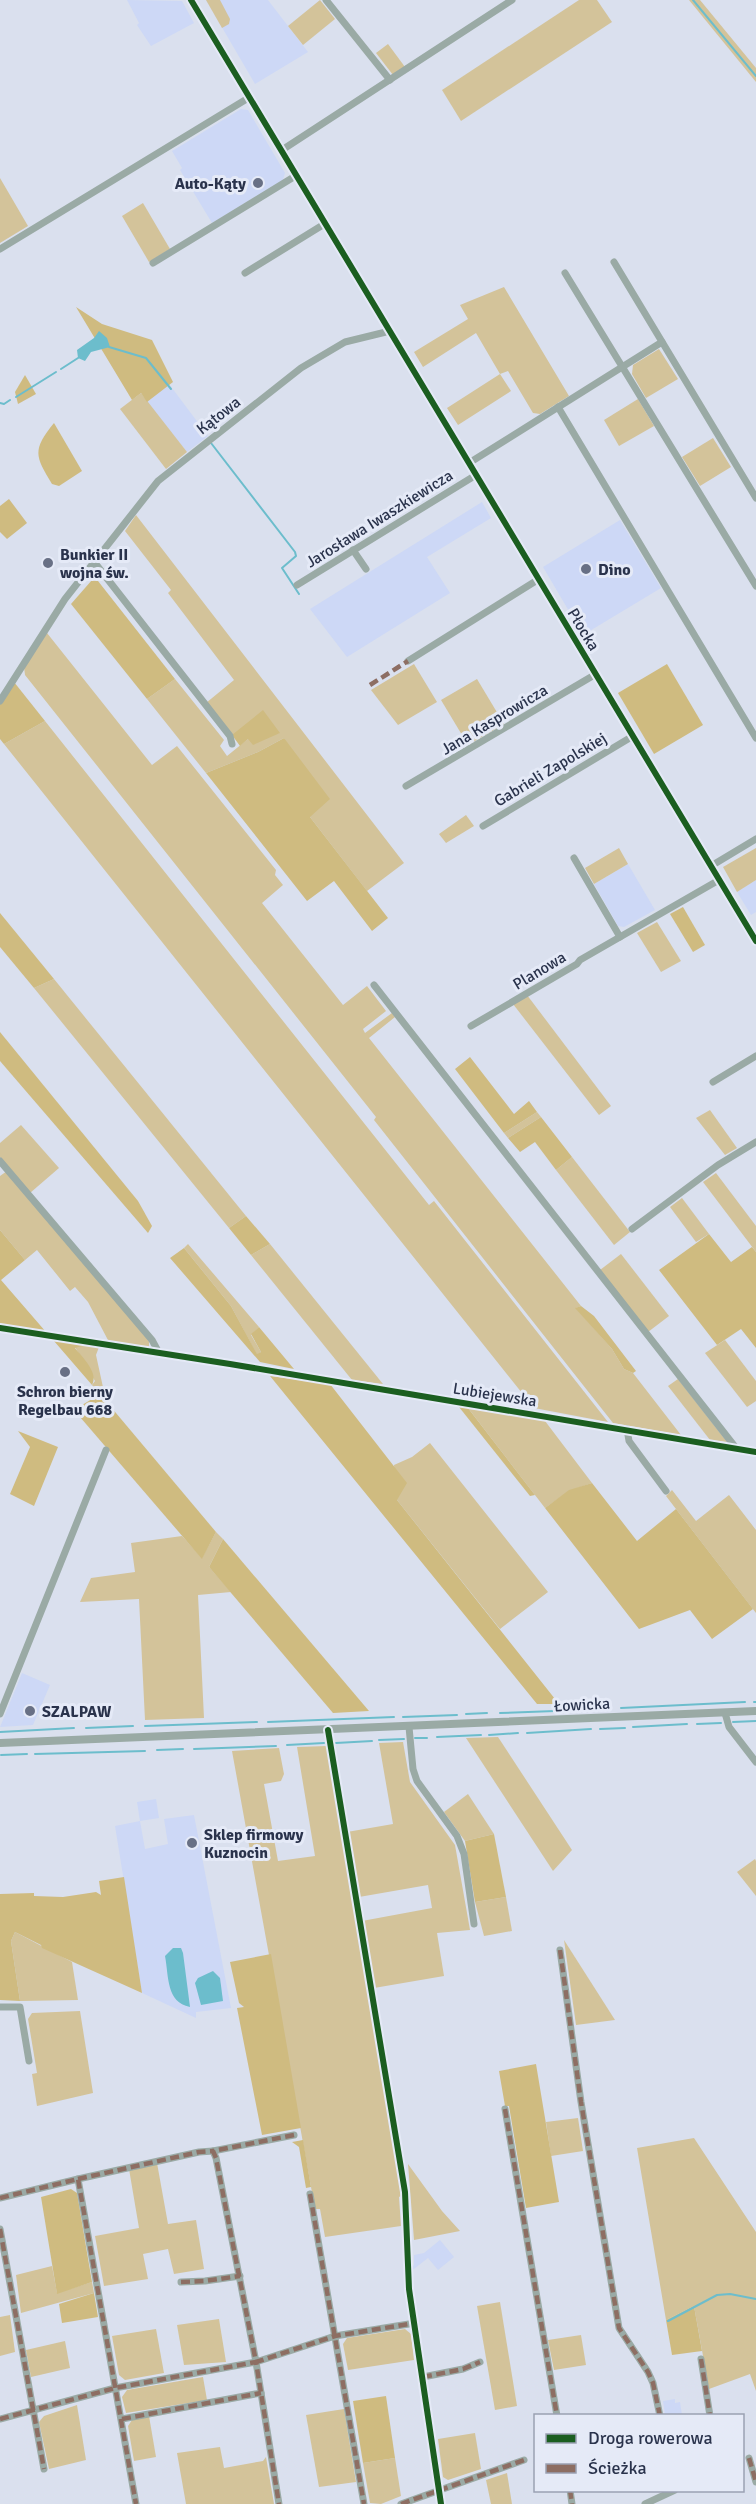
<svg xmlns="http://www.w3.org/2000/svg" width="756" height="2504" font-family="Signika,sans-serif">
	<rect width="100%" height="100%" fill="#dae0ee"/>
	<!-- built -->
	<g fill="#cdd8f6">
		<polygon points="127,0 182,1 194,23 151,46 137,25 139,23"/>
		<polygon points="206,0 268,0 308,52 255,84"/>
		<polygon points="241,109 248,110 285,173 283,180 212,223 180,170 182,168 172,151"/>
		<polygon points="169,384 208,436 187,452 147,402"/>
		<polygon points="482,502 491,518 427,557 450,593 347,657 310,609"/>
		<polygon points="620,520 661,588 583,635 543,567"/>
		<polygon points="628,864 655,910 624,927 618,926 594,884"/>
		<polygon points="756,880 756,912 751,915 737,892"/>
		<polygon points="22,1673 50,1685 33,1725 0,1727"/>
		<polygon points="156,1799 159,1818 140,1821 145,1849 168,1844 164,1819 194,1815 231,2008 196,2012 196,2018 142,1993 115,1826 140,1821 137,1802"/>
		<polygon points="440,2240 454,2257 438,2270 428,2258 410,2272 411,2268 414,2265 414,2255 424,2253"/>
		<polygon points="675,2399 675,2403 680,2402 682,2415 665,2415 663,2401"/>
	</g>
	<!-- green -->
	<g fill="#d3c39a">
		<polygon points="206,0 220,0 230,19 229,24 222,28"/>
		<polygon points="320,0 335,19 303,45 288,26"/>
		<polygon points="579,0 597,0 612,22 461,121 442,90"/>
		<polygon points="689,0 700,0 756,68 756,82"/>
		<polygon points="388,44 405,67 393,75 376,53"/>
		<polygon points="0,178 28,226 0,243"/>
		<polygon points="143,203 170,249 149,262 122,216"/>
		<polygon points="504,287 569,396 540,414 533,413 508,371 500,374 511,391 458,425 447,408 500,374 476,333 423,367 414,352 468,319 460,305"/>
		<polygon points="659,349 678,379 646,398 632,374 633,365"/>
		<polygon points="141,393 187,452 166,469 120,409"/>
		<polygon points="638,399 654,426 619,446 604,420"/>
		<polygon points="713,438 731,467 700,486 682,457"/>
		<polygon points="136,515 404,863 367,891 310,817 284,738 258,752 206,773 147,699 175,679 224,740 220,746 227,756 248,739 279,733 232,735 206,703 234,680 168,593 171,590 125,531"/>
		<polygon points="47,633 152,765 177,746 276,870 275,875 283,885 262,903 343,1005 367,986 386,1011 363,1029 365,1033 392,1013 395,1017 369,1038 581,1306 576,1308 612,1349 624,1369 633,1373 681,1435 613,1423 374,1120 376,1117 25,675 24,667"/>
		<polygon points="414,664 437,702 398,725 371,690"/>
		<polygon points="477,679 504,724 468,745 441,700"/>
		<polygon points="45,721 429,1205 434,1201 608,1422 534,1408 4,744"/>
		<polygon points="466,815 474,826 446,843 439,834"/>
		<polygon points="619,848 628,864 594,884 585,868"/>
		<polygon points="756,848 756,880 737,892 723,867"/>
		<polygon points="657,922 681,961 661,972 637,933"/>
		<polygon points="54,979 246,1216 229,1228 34,988"/>
		<polygon points="527,995 611,1106 599,1115 513,1004"/>
		<polygon points="710,1110 737,1148 725,1155 696,1118"/>
		<polygon points="537,1112 541,1117 508,1138 504,1133"/>
		<polygon points="21,1125 59,1168 30,1193 0,1157 0,1143"/>
		<polygon points="572,1157 630,1232 614,1245 556,1170"/>
		<polygon points="7,1171 149,1340 149,1348 109,1342 88,1302 75,1287 70,1291 37,1250 25,1260 0,1230 0,1176"/>
		<polygon points="716,1173 756,1226 756,1252 703,1182"/>
		<polygon points="682,1198 709,1234 696,1242 670,1207"/>
		<polygon points="188,1244 259,1327 251,1335 261,1352 257,1355 231,1306 184,1248"/>
		<polygon points="270,1244 383,1384 352,1380 251,1255"/>
		<polygon points="621,1254 669,1316 648,1332 600,1270"/>
		<polygon points="725,1340 756,1381 756,1401 747,1407 705,1353"/>
		<polygon points="86,1345 99,1347 96,1355 106,1401 92,1385 95,1381 75,1347"/>
		<polygon points="678,1379 727,1442 710,1440 668,1386"/>
		<polygon points="465,1404 542,1417 592,1483 569,1491 545,1508"/>
		<polygon points="430,1443 548,1592 500,1629 397,1500 394,1465 412,1457"/>
		<polygon points="672,1490 696,1521 729,1495 756,1530 756,1613 666,1496"/>
		<polygon points="216,1532 223,1539 209,1567 231,1592 198,1595 204,1718 145,1720 139,1599 80,1602 91,1578 135,1572 131,1543 182,1536 202,1558"/>
		<polygon points="498,1737 572,1850 553,1871 466,1738"/>
		<polygon points="403,1742 410,1782 455,1845 470,1930 437,1933 444,1976 374,1988 362,1921 432,1908 428,1885 359,1897 347,1832 393,1824 379,1743"/>
		<polygon points="327,1746 403,2195 399,2197 401,2226 325,2237 320,2209 315,2209 232,1751 279,1748 284,1774 281,1781 264,1784 278,1861 315,1856 297,1747"/>
		<polygon points="468,1794 494,1834 465,1841 444,1812"/>
		<polygon points="755,1859 756,1861 756,1896 737,1872"/>
		<polygon points="506,1897 512,1931 484,1936 475,1902"/>
		<polygon points="15,1932 72,1962 78,2000 20,2001 11,1941"/>
		<polygon points="564,1940 615,2020 576,2025"/>
		<polygon points="80,2011 93,2093 37,2106 32,2074 37,2073 28,2019 32,2013"/>
		<polygon points="578,2118 583,2151 551,2156 546,2122"/>
		<polygon points="694,2138 756,2232 756,2391 750,2374 709,2389 694,2306 666,2320 637,2148"/>
		<polygon points="157,2163 168,2224 196,2220 204,2269 174,2274 168,2249 143,2254 148,2279 104,2286 95,2236 139,2228 129,2169"/>
		<polygon points="408,2164 442,2211 460,2231 414,2240"/>
		<polygon points="52,2266 57,2293 92,2282 94,2293 21,2313 16,2275"/>
		<polygon points="500,2302 517,2406 495,2410 477,2306"/>
		<polygon points="10,2315 15,2352 0,2356 0,2317"/>
		<polygon points="219,2319 226,2362 184,2365 177,2325"/>
		<polygon points="156,2329 164,2373 125,2380 119,2375 112,2336"/>
		<polygon points="405,2329 411,2334 414,2360 348,2370 343,2344 347,2338"/>
		<polygon points="581,2335 586,2365 554,2370 548,2340"/>
		<polygon points="65,2341 70,2368 31,2377 26,2350"/>
		<polygon points="203,2377 207,2400 126,2413 122,2397 127,2390"/>
		<polygon points="77,2405 86,2460 49,2469 39,2422 44,2416"/>
		<polygon points="344,2409 356,2482 319,2487 306,2415"/>
		<polygon points="149,2416 156,2457 134,2461 128,2426 132,2420"/>
		<polygon points="475,2433 481,2469 448,2480 443,2477 438,2439"/>
		<polygon points="220,2447 224,2468 263,2461 266,2457 274,2504 186,2504 177,2453"/>
		<polygon points="395,2458 401,2496 381,2504 370,2503 363,2463"/>
		<polygon points="507,2473 512,2504 491,2504 486,2480"/>
	</g>
	<!-- forest -->
	<g fill="#cfbb80">
		<polygon points="76,307 102,324 152,340 173,382 147,402 141,393 132,400"/>
		<polygon points="25,375 36,394 18,404 15,392"/>
		<path d="M54,423L82,471L59,486L52,484C35,456 32,450 54,423Z"/>
		<polygon points="9,499 27,523 7,539 0,532 0,506"/>
		<polygon points="92,580 98,581 175,679 147,699 71,604"/>
		<polygon points="667,664 703,725 654,754 618,693"/>
		<polygon points="14,682 45,721 4,744 0,739 0,704"/>
		<polygon points="263,710 280,733 253,745 248,739 240,746 232,735"/>
		<polygon points="284,738 330,799 310,817 388,918 372,931 334,881 307,901 206,773 258,752"/>
		<polygon points="683,907 705,945 693,952 670,914"/>
		<polygon points="0,913 54,979 34,988 0,947"/>
		<polygon points="0,1032 138,1201 152,1226 148,1233 0,1061"/>
		<polygon points="470,1057 514,1114 529,1101 537,1112 504,1133 455,1069"/>
		<polygon points="541,1117 572,1157 556,1170 535,1142 520,1152 508,1138"/>
		<polygon points="246,1216 270,1244 251,1255 229,1228"/>
		<polygon points="0,1230 25,1260 1,1280 46,1332 0,1324"/>
		<polygon points="709,1234 731,1262 752,1247 756,1252 756,1348 741,1329 717,1345 659,1270"/>
		<polygon points="184,1248 231,1306 257,1354 261,1352 251,1334 259,1327 294,1369 260,1362 170,1258"/>
		<polygon points="581,1306 594,1316 636,1371 633,1373 624,1369 612,1349 575,1308"/>
		<path d="M54,1341L86,1345L75,1348C83,1358 99,1373 92,1385Z"/>
		<polygon points="270,1376 330,1384 407,1483 397,1500 559,1704 537,1704"/>
		<polygon points="100,1394 216,1532 202,1559 74,1410"/>
		<polygon points="459,1407 468,1408 535,1495 530,1496"/>
		<polygon points="18,1431 58,1447 34,1506 10,1494 30,1447"/>
		<polygon points="592,1483 637,1541 676,1509 753,1609 712,1639 690,1610 639,1629 545,1508 569,1490"/>
		<polygon points="223,1539 369,1711 333,1713 209,1567"/>
		<polygon points="494,1834 506,1897 475,1902 465,1841"/>
		<polygon points="124,1877 142,1993 42,1948 41,1945 15,1932 11,1941 20,2001 0,2000 0,1894 34,1893 34,1896 63,1897 96,1892 101,1895 99,1881"/>
		<polygon points="271,1954 301,2128 262,2135 237,2008 244,2007 239,2003 230,1962"/>
		<polygon points="536,2064 559,2202 526,2208 509,2106 505,2106 499,2071"/>
		<polygon points="303,2140 311,2187 306,2188 299,2147 292,2142"/>
		<polygon points="71,2189 77,2193 92,2282 57,2294 41,2197"/>
		<polygon points="94,2293 98,2317 62,2323 59,2304"/>
		<polygon points="694,2306 702,2351 672,2355 666,2320"/>
		<polygon points="386,2396 395,2458 363,2463 353,2401"/>
	</g>
	<!-- water -->
	<g fill="#6cbdcc">
		<polygon points="99,331 107,338 110,347 91,352 85,361 78,358 77,350 94,338"/>
		<path d="M173,1948H181L183,1953L190,2007C166,2002 169,1977 165,1956Z"/>
		<polygon points="213,1971 220,1978 223,2001 201,2005 195,1983 198,1978"/>
	</g>
	<g fill="none" stroke-linecap="round" stroke-linejoin="round">
		<!-- stream -->
		<g stroke="#6cbdcc" stroke-width="2">
			<polyline points="693,0 756,76"/>
			<polyline points="109,347 146,358 171,389"/>
			<polyline points="61,369 78,358"/>
			<polyline points="16,397 56,372"/>
			<polyline points="0,403 4,404 10,400"/>
			<polyline points="211,443 295,552 296,556 282,568 299,594"/>
			<polyline points="754,1702 756,1702"/>
			<polyline points="621,1708 745,1702"/>
			<polyline points="564,1710 610,1708"/>
			<polyline points="500,1713 555,1711"/>
			<polyline points="466,1714 487,1713"/>
			<polyline points="403,1717 457,1715"/>
			<polyline points="268,1722 394,1717"/>
			<polyline points="733,1722 756,1721"/>
			<polyline points="697,1724 721,1723"/>
			<polyline points="145,1726 257,1722"/>
			<polyline points="633,1727 687,1724"/>
			<polyline points="86,1728 133,1726"/>
			<polyline points="600,1729 625,1728"/>
			<polyline points="0,1732 74,1728"/>
			<polyline points="527,1733 591,1729"/>
			<polyline points="489,1735 518,1733"/>
			<polyline points="437,1737 481,1735"/>
			<polyline points="415,1738 427,1738"/>
			<polyline points="379,1740 404,1739"/>
			<polyline points="336,1743 372,1741"/>
			<polyline points="287,1745 324,1743"/>
			<polyline points="194,1749 276,1746"/>
			<polyline points="157,1750 183,1749"/>
			<polyline points="35,1754 145,1751"/>
			<polyline points="1,1755 27,1754"/>
			<polyline points="668,2321 717,2295 730,2294 756,2299"/>
		</g>
		<!-- minor -->
		<g stroke="#9aaaa5" stroke-width="7">
			<polyline points="326,0 390,80"/>
			<polyline points="282,150 512,0"/>
			<polyline points="0,249 250,97"/>
			<polyline points="614,262 756,498"/>
			<polyline points="153,263 297,175"/>
			<polyline points="245,273 326,223"/>
			<polyline points="565,273 756,586"/>
			<polyline points="558,407 756,738"/>
			<polyline points="469,463 662,342"/>
			<polyline points="353,550 366,569"/>
			<polyline points="95,563 230,736 232,744"/>
			<polyline points="297,585 476,475"/>
			<polyline points="408,661 539,579"/>
			<polyline points="0,701 65,599 158,481 301,368 345,342 390,331"/>
			<polyline points="406,786 596,674"/>
			<polyline points="483,826 633,736"/>
			<polyline points="574,858 620,937"/>
			<polyline points="711,866 756,839"/>
			<polyline points="374,985 736,1448"/>
			<polyline points="471,1026 577,964 580,960 719,880"/>
			<polyline points="713,1082 756,1056"/>
			<polyline points="0,1161 152,1340 159,1353"/>
			<polyline points="632,1229 718,1165 756,1142"/>
			<polyline points="0,1328 230,1364 756,1452"/>
			<polyline points="627,1429 629,1441 666,1491"/>
			<polyline points="725,1713 729,1727 756,1762"/>
			<polyline points="0,1714 106,1450"/>
			<polyline points="409,1727 413,1769 417,1781 457,1836 464,1854 474,1924"/>
			<polyline points="328,1730 405,2192 409,2289 441,2504"/>
			<polyline points="560,1950 581,2102 619,2328 648,2372 653,2383 660,2416"/>
			<polyline points="0,2007 20,2007 29,2061"/>
			<polyline points="505,2109 557,2416"/>
			<polyline points="294,2135 213,2151 216,2158 256,2362 335,2336 415,2323"/>
			<polyline points="78,2179 199,2152 213,2151"/>
			<polyline points="310,2194 364,2504"/>
			<polyline points="0,2198 78,2179 136,2504"/>
			<polyline points="0,2229 44,2469"/>
			<polyline points="181,2282 205,2281 240,2276"/>
			<polyline points="701,2359 710,2416"/>
			<polyline points="423,2377 463,2369 480,2362"/>
			<polyline points="0,2419 115,2388 256,2362 279,2504"/>
			<polyline points="122,2419 261,2393"/>
			<polyline points="749,2458 756,2482"/>
			<polyline points="570,2490 572,2504"/>
			<polyline points="401,2504 524,2460"/>
			<polyline points="645,2504 675,2490"/>
		</g>
		<!-- tertiary -->
		<g stroke="#9aaaa5" stroke-width="8">
			<polyline points="191,0 756,941"/>
			<polyline points="0,1743 756,1711"/>
		</g>
		<!-- quiet -->
		<g stroke="#8d6e63" stroke-width="4.5" stroke-dasharray="9 4.5" stroke-linecap="butt">
			<polyline points="370,685 408,661"/>
			<polyline points="560,1950 581,2102 619,2328 648,2372 653,2383 660,2416"/>
			<polyline points="505,2109 557,2416"/>
			<polyline points="294,2135 213,2151 216,2158 256,2362 335,2336 415,2323"/>
			<polyline points="78,2179 199,2152 213,2151"/>
			<polyline points="310,2194 364,2504"/>
			<polyline points="0,2198 78,2179 136,2504"/>
			<polyline points="0,2229 44,2469"/>
			<polyline points="181,2282 205,2281 240,2276"/>
			<polyline points="701,2359 710,2416"/>
			<polyline points="423,2377 463,2369 480,2362"/>
			<polyline points="0,2419 115,2388 256,2362 279,2504"/>
			<polyline points="122,2419 261,2393"/>
			<polyline points="749,2458 756,2482"/>
			<polyline points="570,2490 572,2504"/>
			<polyline points="673,2490 673,2491"/>
			<polyline points="401,2504 524,2460"/>
		</g>
		<defs>
			<g id="cycleway">
				<polyline points="191,0 756,941"/>
				<polyline points="0,1328 230,1364 756,1452"/>
				<polyline points="328,1730 405,2192 409,2289 441,2504"/>
			</g>
		</defs>
		<!-- cycleway casing -->
		<use href="#cycleway" stroke="#e5eaf7" stroke-width="10"/>
		<!-- cycleway -->
		<use href="#cycleway" stroke="#1b5e20" stroke-width="6"/>
	</g>
	<!-- markers -->
	<g fill="#687085" stroke="#e5eaf7" stroke-width="2">
		<circle cx="258" cy="183" r="6"/>
		<circle cx="48" cy="563" r="6"/>
		<circle cx="586" cy="569" r="6"/>
		<circle cx="65" cy="1372" r="6"/>
		<circle cx="30" cy="1711" r="6"/>
		<circle cx="192" cy="1843" r="6"/>
	</g>
	<g text-anchor="middle" stroke-width="6" stroke-linejoin="round" paint-order="stroke">
		<!-- poi labels -->
		<g font-size="16" font-weight="bold" fill="#2a334c" stroke="#e5eaf7" text-anchor="start">
			<text x="246" y="189" text-anchor="end">Auto-Kąty</text>
			<text x="60" y="560">Bunkier II<tspan x="60" dy="18">wojna św.</tspan></text>
			<text x="598" y="575">Dino</text>
			<text x="65" y="1397" text-anchor="middle">Schron bierny<tspan x="65" dy="18">Regelbau 668</tspan></text>
			<text x="42" y="1717">SZALPAW</text>
			<text x="204" y="1840">Sklep firmowy<tspan x="204" dy="18">Kuznocin</tspan></text>
		</g>
		<!-- street labels -->
		<g font-size="16" fill="#2a334c" stroke="#e5eaf7">
			<text transform="translate(218 415) rotate(-38)" y="6">Kątowa</text>
			<text transform="translate(379 518) rotate(-32)" y="6">Jarosława Iwaszkiewicza</text>
			<text transform="translate(584 629) rotate(59)" y="6">Płocka</text>
			<text transform="translate(494 719) rotate(-31)" y="6">Jana Kasprowicza</text>
			<text transform="translate(550 769) rotate(-31)" y="6">Gabrieli Zapolskiej</text>
			<text transform="translate(539 970) rotate(-31)" y="6">Planowa</text>
			<text transform="translate(495 1394) rotate(9)" y="6">Lubiejewska</text>
			<text transform="translate(582 1704) rotate(-3)" y="6">Łowicka</text>
		</g>
	</g>
	<!-- legend -->
	<rect x="534" y="2414" width="210" height="78" fill="#e5eaf7" stroke="#9aa1b3" stroke-width="1.5"/>
	<rect x="546" y="2434" width="30" height="9" fill="#1b5e20" stroke="#9aa1b3" stroke-width="1.5"/>
	<text x="588" y="2444" font-size="18" fill="#2a334c">Droga rowerowa</text>
	<rect x="546" y="2464" width="30" height="9" fill="#8d6e63" stroke="#9aa1b3" stroke-width="1.5"/>
	<text x="588" y="2474" font-size="18" fill="#2a334c">Ścieżka</text>
</svg>
